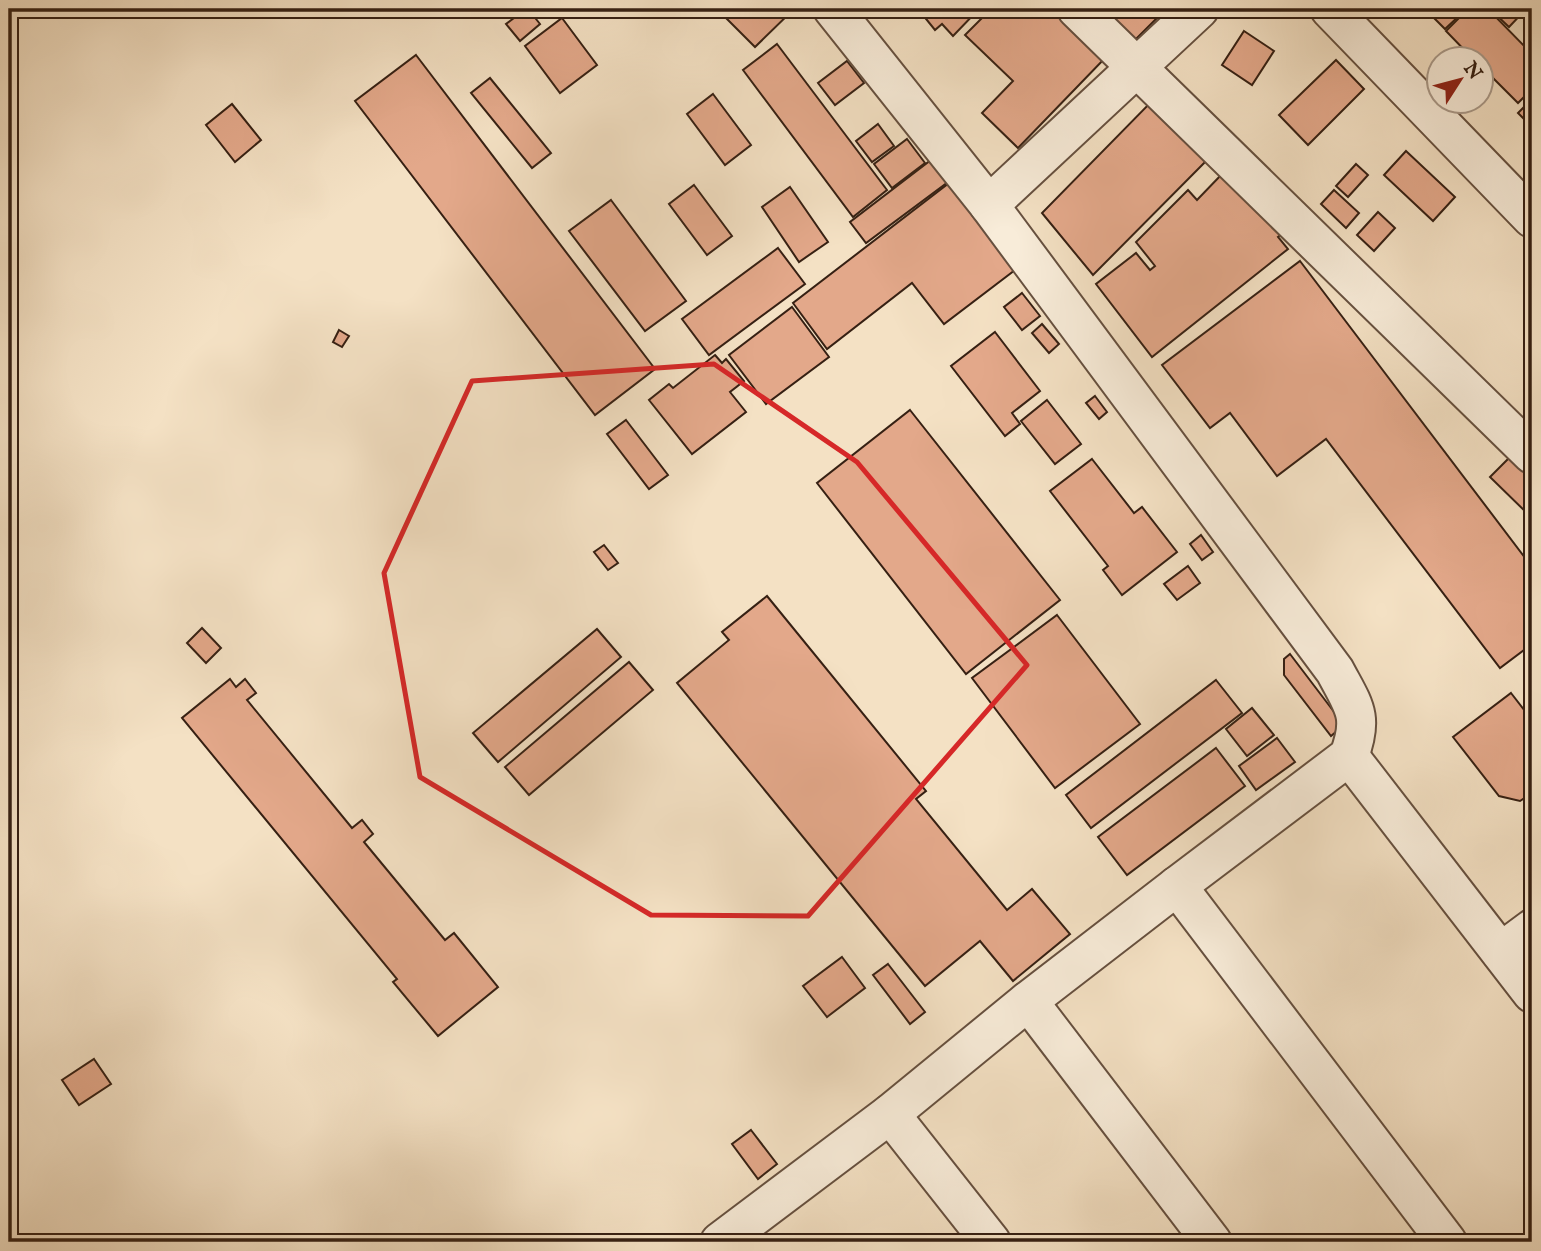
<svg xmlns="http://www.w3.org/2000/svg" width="1541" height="1251" font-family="'IM FELL English',serif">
	<rect width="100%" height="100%" fill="#f4e1c4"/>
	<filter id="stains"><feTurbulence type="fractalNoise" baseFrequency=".00286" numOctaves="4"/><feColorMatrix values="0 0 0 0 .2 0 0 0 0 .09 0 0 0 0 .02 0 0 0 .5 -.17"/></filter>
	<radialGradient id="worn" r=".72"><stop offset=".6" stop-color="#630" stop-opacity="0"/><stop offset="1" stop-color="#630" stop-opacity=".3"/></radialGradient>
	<!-- building -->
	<g fill="#e3a88a" stroke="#362013" stroke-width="2">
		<polygon points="526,9 528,9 540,24 520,41 506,24"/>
		<polygon points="732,9 794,9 755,47 724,16"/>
		<polygon points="918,9 979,9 953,36 942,24 935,30"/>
		<polygon points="991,9 1058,9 1107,56 1018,148 982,113 1013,81 965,35"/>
		<polygon points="1093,9 1166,9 1130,45"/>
		<polygon points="1425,9 1454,9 1460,15 1445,29"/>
		<polygon points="1468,9 1488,9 1532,54 1532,89 1518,103 1482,67 1482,60 1474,60 1446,31"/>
		<polygon points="1490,9 1526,9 1509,27"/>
		<polygon points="562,18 597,65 560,93 525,46"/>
		<polygon points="1244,31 1274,51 1252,85 1222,65"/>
		<polygon points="777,44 887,190 853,217 743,70"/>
		<polygon points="416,55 655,369 595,415 355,101"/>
		<polygon points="1336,60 1364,89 1308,145 1279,115"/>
		<polygon points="847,61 864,83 835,105 818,83"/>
		<polygon points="490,78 551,153 532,168 471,93"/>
		<polygon points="713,94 751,145 725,165 687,114"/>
		<polygon points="1532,99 1532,127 1518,113"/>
		<polygon points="1151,102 1213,154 1093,275 1042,213"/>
		<polygon points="232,104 261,140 235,162 206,125"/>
		<polygon points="878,124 894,146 872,162 856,141"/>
		<polygon points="907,139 925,163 892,188 874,164"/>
		<polygon points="1406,151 1455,197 1433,221 1384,175"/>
		<polygon points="931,160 948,182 866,243 850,222"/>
		<polygon points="1356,164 1368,175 1348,197 1336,186"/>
		<polygon points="1223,173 1283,233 1278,237 1288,249 1152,357 1096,284 1136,253 1150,270 1155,266 1136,242 1188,190 1197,200"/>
		<polygon points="953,180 1019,267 944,324 912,283 827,349 793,303"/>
		<polygon points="694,185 732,236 707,255 669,204"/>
		<polygon points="790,187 828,242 799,262 762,207"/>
		<polygon points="1334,190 1359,213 1346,228 1321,204"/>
		<polygon points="611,200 686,301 645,331 569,231"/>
		<polygon points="1378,212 1395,228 1374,251 1357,235"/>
		<polygon points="778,248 805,284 709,355 682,319"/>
		<polygon points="1300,261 1532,567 1532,644 1500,668 1326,439 1277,476 1230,413 1210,428 1162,365"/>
		<polygon points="1022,293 1040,316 1022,330 1004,307"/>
		<polygon points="792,307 829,357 766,404 729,355"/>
		<polygon points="1042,324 1059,344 1049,353 1032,333"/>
		<polygon points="339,330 349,336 342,347 333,342"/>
		<polygon points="995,332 1040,391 1012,413 1020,424 1005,436 951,366"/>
		<polygon points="715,355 722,363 726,359 744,381 730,392 746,412 692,454 649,400 669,384 673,388"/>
		<polygon points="1095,396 1107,412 1099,419 1086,403"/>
		<polygon points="1047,400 1081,444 1055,464 1021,421"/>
		<polygon points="910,410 1060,600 966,674 817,483"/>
		<polygon points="626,420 668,475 649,489 607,434"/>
		<polygon points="1513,454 1532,473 1532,518 1490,477"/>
		<polygon points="1092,459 1134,513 1142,507 1177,552 1122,595 1103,570 1108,566 1050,491"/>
		<polygon points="1201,535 1213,552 1202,560 1190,544"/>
		<polygon points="604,545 618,563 608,570 594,552"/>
		<polygon points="1188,566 1200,583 1177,600 1164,584"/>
		<polygon points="767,596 926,791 916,799 1007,910 1032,889 1070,934 1013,981 980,941 925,986 677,683 729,640 722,632"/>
		<polygon points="1057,615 1140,724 1055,788 972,678"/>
		<polygon points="202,628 221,648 206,663 187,643"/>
		<polygon points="597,629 621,657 498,762 473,733"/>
		<polygon points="1290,654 1344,725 1331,736 1284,675 1284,659"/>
		<polygon points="629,662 653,690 529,795 505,767"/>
		<polygon points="230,679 236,687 245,679 256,693 247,700 352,828 362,820 373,834 364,842 445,940 454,933 498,987 438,1036 393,982 397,979 182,718"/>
		<polygon points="1216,680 1242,713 1091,828 1066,795"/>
		<polygon points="1511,693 1532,720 1532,784 1528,787 1532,793 1520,801 1499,796 1453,737"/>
		<polygon points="1252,708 1274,735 1247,756 1226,729"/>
		<polygon points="1277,738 1295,762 1256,790 1239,766"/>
		<polygon points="1216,748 1245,786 1127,875 1098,837"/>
		<polygon points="842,957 865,988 827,1017 803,986"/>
		<polygon points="888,964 925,1012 910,1024 873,975"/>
		<polygon points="94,1059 111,1084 79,1105 62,1080"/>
		<polygon points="751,1130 777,1164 758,1179 732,1144"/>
	</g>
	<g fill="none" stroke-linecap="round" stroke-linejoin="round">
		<defs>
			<g id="minor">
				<polyline points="1077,9 1532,454"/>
				<polyline points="1330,9 1532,218"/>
				<polyline points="989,205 1199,9"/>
				<polyline points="1349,756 1532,993"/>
				<polyline points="1177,886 1447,1242"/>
				<polyline points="1501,952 1532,929"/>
				<polyline points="1028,1001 1212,1242"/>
				<polyline points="890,1114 991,1242"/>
				<path d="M720,1242L890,1114L1028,1001L1177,886L1349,756C1364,716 1354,707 1335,671L989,205L833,9"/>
			</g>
		</defs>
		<!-- minor casing -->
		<use href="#minor" stroke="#66503f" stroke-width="42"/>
		<!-- minor -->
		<use href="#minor" stroke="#f8ecd9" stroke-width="38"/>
	</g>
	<!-- marked area -->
	<path fill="none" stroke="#d62828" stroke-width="5" stroke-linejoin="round" d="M714,364L857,462L1027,665L808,916L651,915L420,777L384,573L472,381Z"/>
	<!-- margin -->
	<rect width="1541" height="1251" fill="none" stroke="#f4e1c4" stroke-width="35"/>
	<rect x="10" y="10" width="1520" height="1230" fill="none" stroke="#362013" stroke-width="3.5"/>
	<rect x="18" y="18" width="1506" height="1216" fill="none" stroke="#362013" stroke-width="2"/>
	<!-- north arrow -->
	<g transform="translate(1460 80) rotate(54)"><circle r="33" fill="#f8ecd9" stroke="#aa9a8a" stroke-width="2"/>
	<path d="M0-5L12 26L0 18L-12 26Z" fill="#8f2418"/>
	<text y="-10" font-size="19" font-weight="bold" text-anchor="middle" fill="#362013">N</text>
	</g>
	<rect width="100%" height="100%" filter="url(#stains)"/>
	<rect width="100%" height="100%" fill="url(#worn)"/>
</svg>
